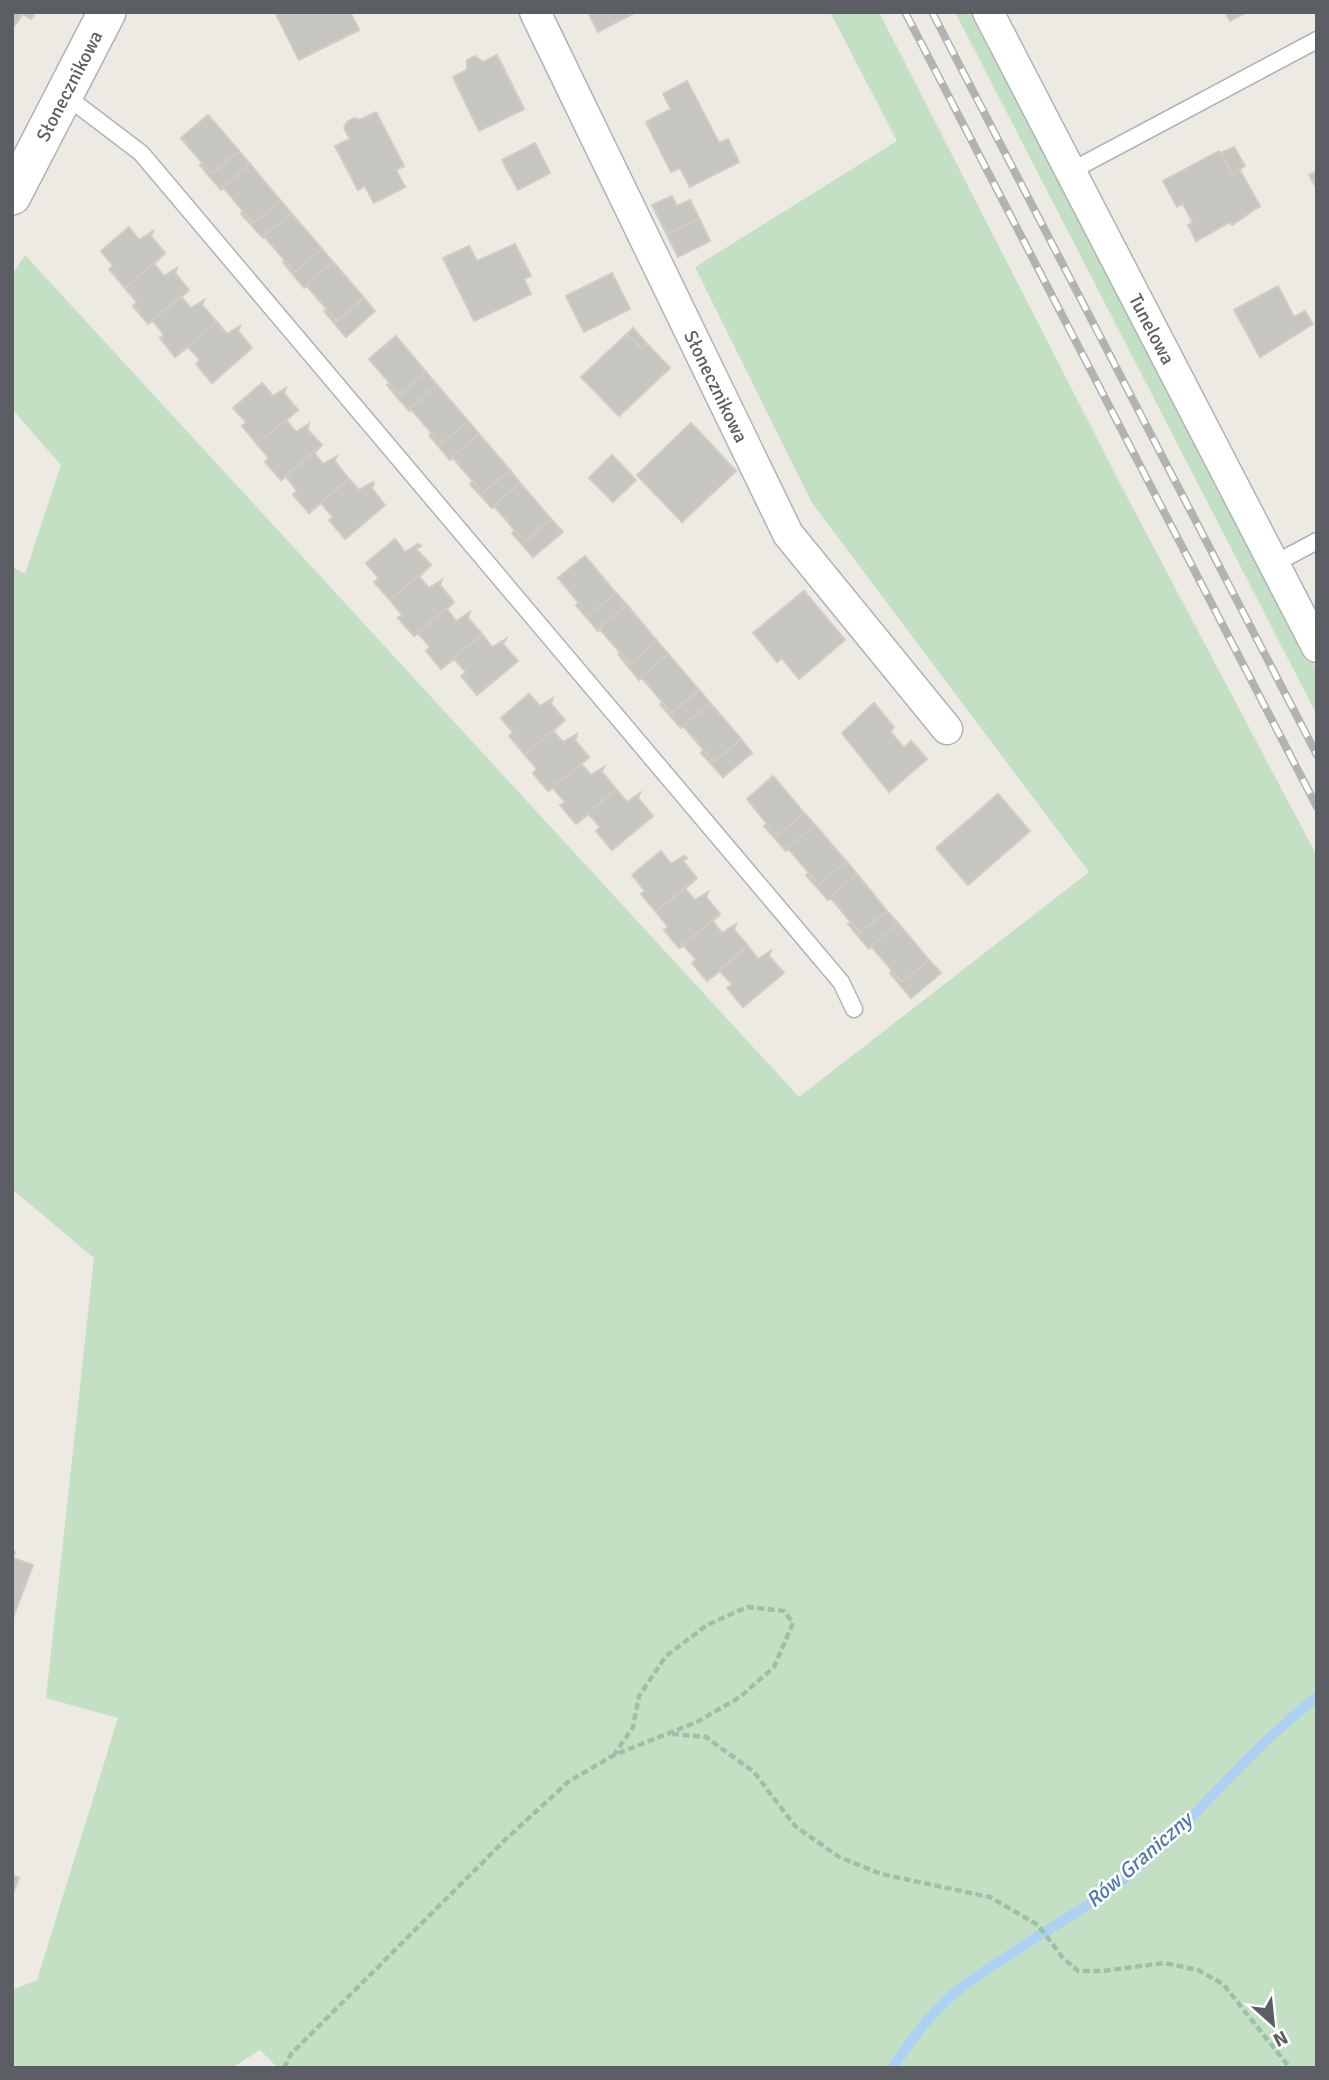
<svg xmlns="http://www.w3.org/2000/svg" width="1329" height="2080" font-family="Signika,sans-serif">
	<rect width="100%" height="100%" fill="#eceae3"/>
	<!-- green -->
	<g fill="#c3e0c4">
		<polygon points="830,12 879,12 1126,495 1317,856 1317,2068 278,2068 260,2050 232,2068 12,2068 12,1990 37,1980 118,1718 46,1698 94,1258 12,1189 12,567 25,574 61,465 12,409 12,275 25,255 799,1097 1089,872 812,503 695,267 897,141"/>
		<polygon points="955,12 976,12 1317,671 1317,715"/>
	</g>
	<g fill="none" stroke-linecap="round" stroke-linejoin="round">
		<!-- stream -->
		<path stroke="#acd1f3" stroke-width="10" d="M892,2068C911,2041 931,2012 957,1991C1016,1945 1084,1914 1140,1866C1202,1812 1252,1747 1317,1697"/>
	</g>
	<!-- building -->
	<g fill="#c7c5c0" stroke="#d0ccc2" stroke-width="2">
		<polygon points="12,12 36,12 31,19 23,14 12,29"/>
		<polygon points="275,12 350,12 359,30 299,60"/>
		<polygon points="588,12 636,12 598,32"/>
		<polygon points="1225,12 1247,12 1230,21"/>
		<polygon points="497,55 524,109 479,131 453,77 467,70 467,60 475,56 483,62"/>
		<polygon points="687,81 719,143 728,139 739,162 690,187 680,168 671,172 646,122 671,109 663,94"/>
		<polygon points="376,112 404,166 396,170 405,187 374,203 365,186 358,190 335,146 350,139 344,128 347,122 354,118 360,120"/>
		<polygon points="208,115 239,151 212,174 181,138"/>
		<polygon points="535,143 550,173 518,190 502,160"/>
		<polygon points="1234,147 1245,166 1232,174 1221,153"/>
		<polygon points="239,151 250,164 221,190 200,165 202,163 212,174"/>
		<polygon points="1219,151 1232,174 1239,169 1260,206 1232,225 1230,222 1196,241 1188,225 1193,223 1183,204 1177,207 1163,181"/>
		<polygon points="250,164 281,201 253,223 223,187"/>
		<polygon points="1317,171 1317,189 1309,175"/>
		<polygon points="672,196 677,206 690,200 699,218 667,235 652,205"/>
		<polygon points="281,201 291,213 263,238 241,214 243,211 253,223"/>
		<polygon points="291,213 322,249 295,272 264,236"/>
		<polygon points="699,218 710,241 678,257 667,235"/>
		<polygon points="129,227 139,240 153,231 151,236 165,253 125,288 109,269 113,266 101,251"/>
		<polygon points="515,244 531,276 524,279 531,294 474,321 443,258 469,246 477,261"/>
		<polygon points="322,249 333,262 304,288 283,262 285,260 295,272"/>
		<polygon points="165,253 154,264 164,276 177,268 175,273 189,290 148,324 133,306 137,302 125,288"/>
		<polygon points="333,262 364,298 337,321 306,285"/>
		<polygon points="612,273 630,309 584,332 566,296"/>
		<polygon points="1278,286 1294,317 1305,311 1313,324 1260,357 1234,310"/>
		<polygon points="189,290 181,297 191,308 204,300 202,305 217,322 175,357 160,338 164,335 153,321 148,324"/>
		<polygon points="364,298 375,311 346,337 324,311 327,309 337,321"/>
		<polygon points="217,322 227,334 240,326 238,331 252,348 212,383 196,364 200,360 188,347 175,357"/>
		<polygon points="633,328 647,344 642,349 627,334"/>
		<polygon points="627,334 642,349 647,344 670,368 619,416 581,377"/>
		<polygon points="396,336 426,372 400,395 369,359"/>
		<polygon points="426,372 437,385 409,411 387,385 390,383 400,395"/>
		<polygon points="262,383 273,396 286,388 284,393 298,410 257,444 242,426 246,422 233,408"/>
		<polygon points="437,385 468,421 441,444 410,408"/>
		<polygon points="298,410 286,420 296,432 309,424 307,429 322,445 281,480 265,462 269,458 257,444"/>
		<polygon points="468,421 479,434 450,460 429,435 432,432 441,444"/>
		<polygon points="691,423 736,471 682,522 637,475"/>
		<polygon points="479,434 510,470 483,493 452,457"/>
		<polygon points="322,445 314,453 323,464 337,456 335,461 349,479 309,513 293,495 297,491 286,477 281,480"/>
		<polygon points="612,455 636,480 613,502 589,478"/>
		<polygon points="510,470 520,483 492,508 470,484 473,481 483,493"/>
		<polygon points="349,479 359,490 373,482 374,485 371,487 385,505 345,539 329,520 333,517 321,503 309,513"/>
		<polygon points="520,483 551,519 525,542 494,506"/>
		<polygon points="551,519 563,532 533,557 512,533 515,530 525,542"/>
		<polygon points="395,539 405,552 418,544 421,546 416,549 431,565 390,600 374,582 379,578 366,563"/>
		<polygon points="585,556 616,593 589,615 558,578"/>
		<polygon points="431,565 419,577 429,588 442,580 440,585 454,602 414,636 398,618 402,615 390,600"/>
		<polygon points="804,591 845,640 799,679 782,658 777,662 753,633"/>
		<polygon points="616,593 627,605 598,631 576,605 579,603 589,615"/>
		<polygon points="454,602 447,609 456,621 470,612 468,618 482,634 441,669 426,651 430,647 418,633 414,636"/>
		<polygon points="627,605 657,641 630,664 599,628"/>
		<polygon points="482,634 492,647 506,639 503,644 518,661 477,695 461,676 466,672 454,659 441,669"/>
		<polygon points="657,641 668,654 639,680 618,654 620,652 630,664"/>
		<polygon points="668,654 699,690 672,713 641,677"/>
		<polygon points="699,690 710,703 681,728 660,704 662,702 672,713"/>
		<polygon points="529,694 540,706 553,698 551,704 565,720 525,755 509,736 513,733 501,718"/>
		<polygon points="710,703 741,739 714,762 683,726"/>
		<polygon points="874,703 894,727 890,731 904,748 911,741 927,759 889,792 842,733"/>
		<polygon points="565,720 553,731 563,742 577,734 575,740 589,757 548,791 533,773 537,769 525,755"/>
		<polygon points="741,739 752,753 723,777 701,753 704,750 714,762"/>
		<polygon points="589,757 581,764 591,775 604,767 602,772 616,789 576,824 560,805 565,802 553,788 548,791"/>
		<polygon points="773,776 804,813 777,836 747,799"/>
		<polygon points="616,789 627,802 640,793 638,798 653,816 612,850 596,831 600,827 589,814 576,824"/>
		<polygon points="998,794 1030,831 968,885 936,848"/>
		<polygon points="804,813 815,825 786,851 764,826 767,824 777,836"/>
		<polygon points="815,825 846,861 819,885 788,848"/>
		<polygon points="661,851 671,864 684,856 687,858 683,861 697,878 656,912 641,894 645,891 632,875"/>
		<polygon points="846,861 857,874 828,900 806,875 809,873 819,885"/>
		<polygon points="857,874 887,911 860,933 830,897"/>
		<polygon points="697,878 685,889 695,900 708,892 706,897 720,914 679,948 664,930 668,927 656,912"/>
		<polygon points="887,911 898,923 869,949 848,924 851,922 860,933"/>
		<polygon points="720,914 713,921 722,933 736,924 734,930 748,946 707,981 692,963 696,959 684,946 679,948"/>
		<polygon points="898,923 929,960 902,982 871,946"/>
		<polygon points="748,946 758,959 771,951 769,956 784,973 743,1007 727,988 732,984 720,971 707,981"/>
		<polygon points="929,960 941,973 911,998 890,973 892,971 902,982"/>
		<polygon points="12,1550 15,1552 13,1558 33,1565 12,1620"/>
		<polygon points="12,1875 19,1878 12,1895"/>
	</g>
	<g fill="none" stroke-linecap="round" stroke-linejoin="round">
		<defs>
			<g id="service">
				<polyline points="66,96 141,153 841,982 854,1009"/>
				<polyline points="1071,171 1317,40"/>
				<polyline points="1274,564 1317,541"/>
			</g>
			<g id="minor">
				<path id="s1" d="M535,12L788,534L947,729"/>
				<path id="s2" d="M988,12L1317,647"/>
			</g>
			<g id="tertiary">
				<path id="s3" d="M12,196L107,12"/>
			</g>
		</defs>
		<!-- service casing -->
		<use href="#service" stroke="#b0b3b6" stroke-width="19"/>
		<!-- minor casing -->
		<use href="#minor" stroke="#b0b3b6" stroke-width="33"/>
		<!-- tertiary casing -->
		<use href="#tertiary" stroke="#b0b3b6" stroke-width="40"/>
		<!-- path -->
		<g stroke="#9dc0a9" stroke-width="4.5" stroke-dasharray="7 3.5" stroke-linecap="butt">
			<polyline points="672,1734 706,1737 754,1772 795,1826 839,1857 881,1874 990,1897 1038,1925 1063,1958 1078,1971 1103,1971 1164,1963 1198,1970 1223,1984 1290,2068"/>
			<polyline points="284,2068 291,2054 507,1838 568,1782 614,1755 697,1722 740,1697 774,1667 793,1623 784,1611 747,1607 707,1625 666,1656 639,1696 633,1727 614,1755"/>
		</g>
		<!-- service -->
		<use href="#service" stroke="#fff" stroke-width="16"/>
		<!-- minor -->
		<use href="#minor" stroke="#fff" stroke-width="30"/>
		<!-- tertiary -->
		<use href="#tertiary" stroke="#fff" stroke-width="37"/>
		<defs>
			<g id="rail">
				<polyline points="905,12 1317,807"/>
				<polyline points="932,12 1317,755"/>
			</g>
		</defs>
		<!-- rail casing -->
		<use href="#rail" stroke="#b1b2b2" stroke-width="8"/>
		<!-- rail -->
		<use href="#rail" stroke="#fff" stroke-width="5" stroke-dasharray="16" stroke-linecap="butt"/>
	</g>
	<g text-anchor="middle" stroke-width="5" stroke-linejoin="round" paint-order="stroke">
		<!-- street labels -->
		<g font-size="19" fill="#5b5e62" stroke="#fff">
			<text dy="7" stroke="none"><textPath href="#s3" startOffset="124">Słonecznikowa</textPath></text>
			<text dy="7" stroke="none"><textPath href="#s2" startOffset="357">Tunelowa</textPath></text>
			<text dy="7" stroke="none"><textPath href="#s1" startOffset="416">Słonecznikowa</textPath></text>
		</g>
		<!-- water labels -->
		<g font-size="21" font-style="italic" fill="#4f79ab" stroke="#fff">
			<text transform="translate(1139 1860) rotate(-41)" y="7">Rów Graniczny</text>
		</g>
	</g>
	<!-- border -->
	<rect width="1329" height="2080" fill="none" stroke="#5b5e62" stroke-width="28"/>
	<!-- north arrow -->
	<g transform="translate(1273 2024) rotate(153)" stroke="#ffffff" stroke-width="5" paint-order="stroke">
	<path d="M0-5L12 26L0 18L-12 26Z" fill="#5b5e62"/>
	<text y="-10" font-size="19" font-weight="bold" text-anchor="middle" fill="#5b5e62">N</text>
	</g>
</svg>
